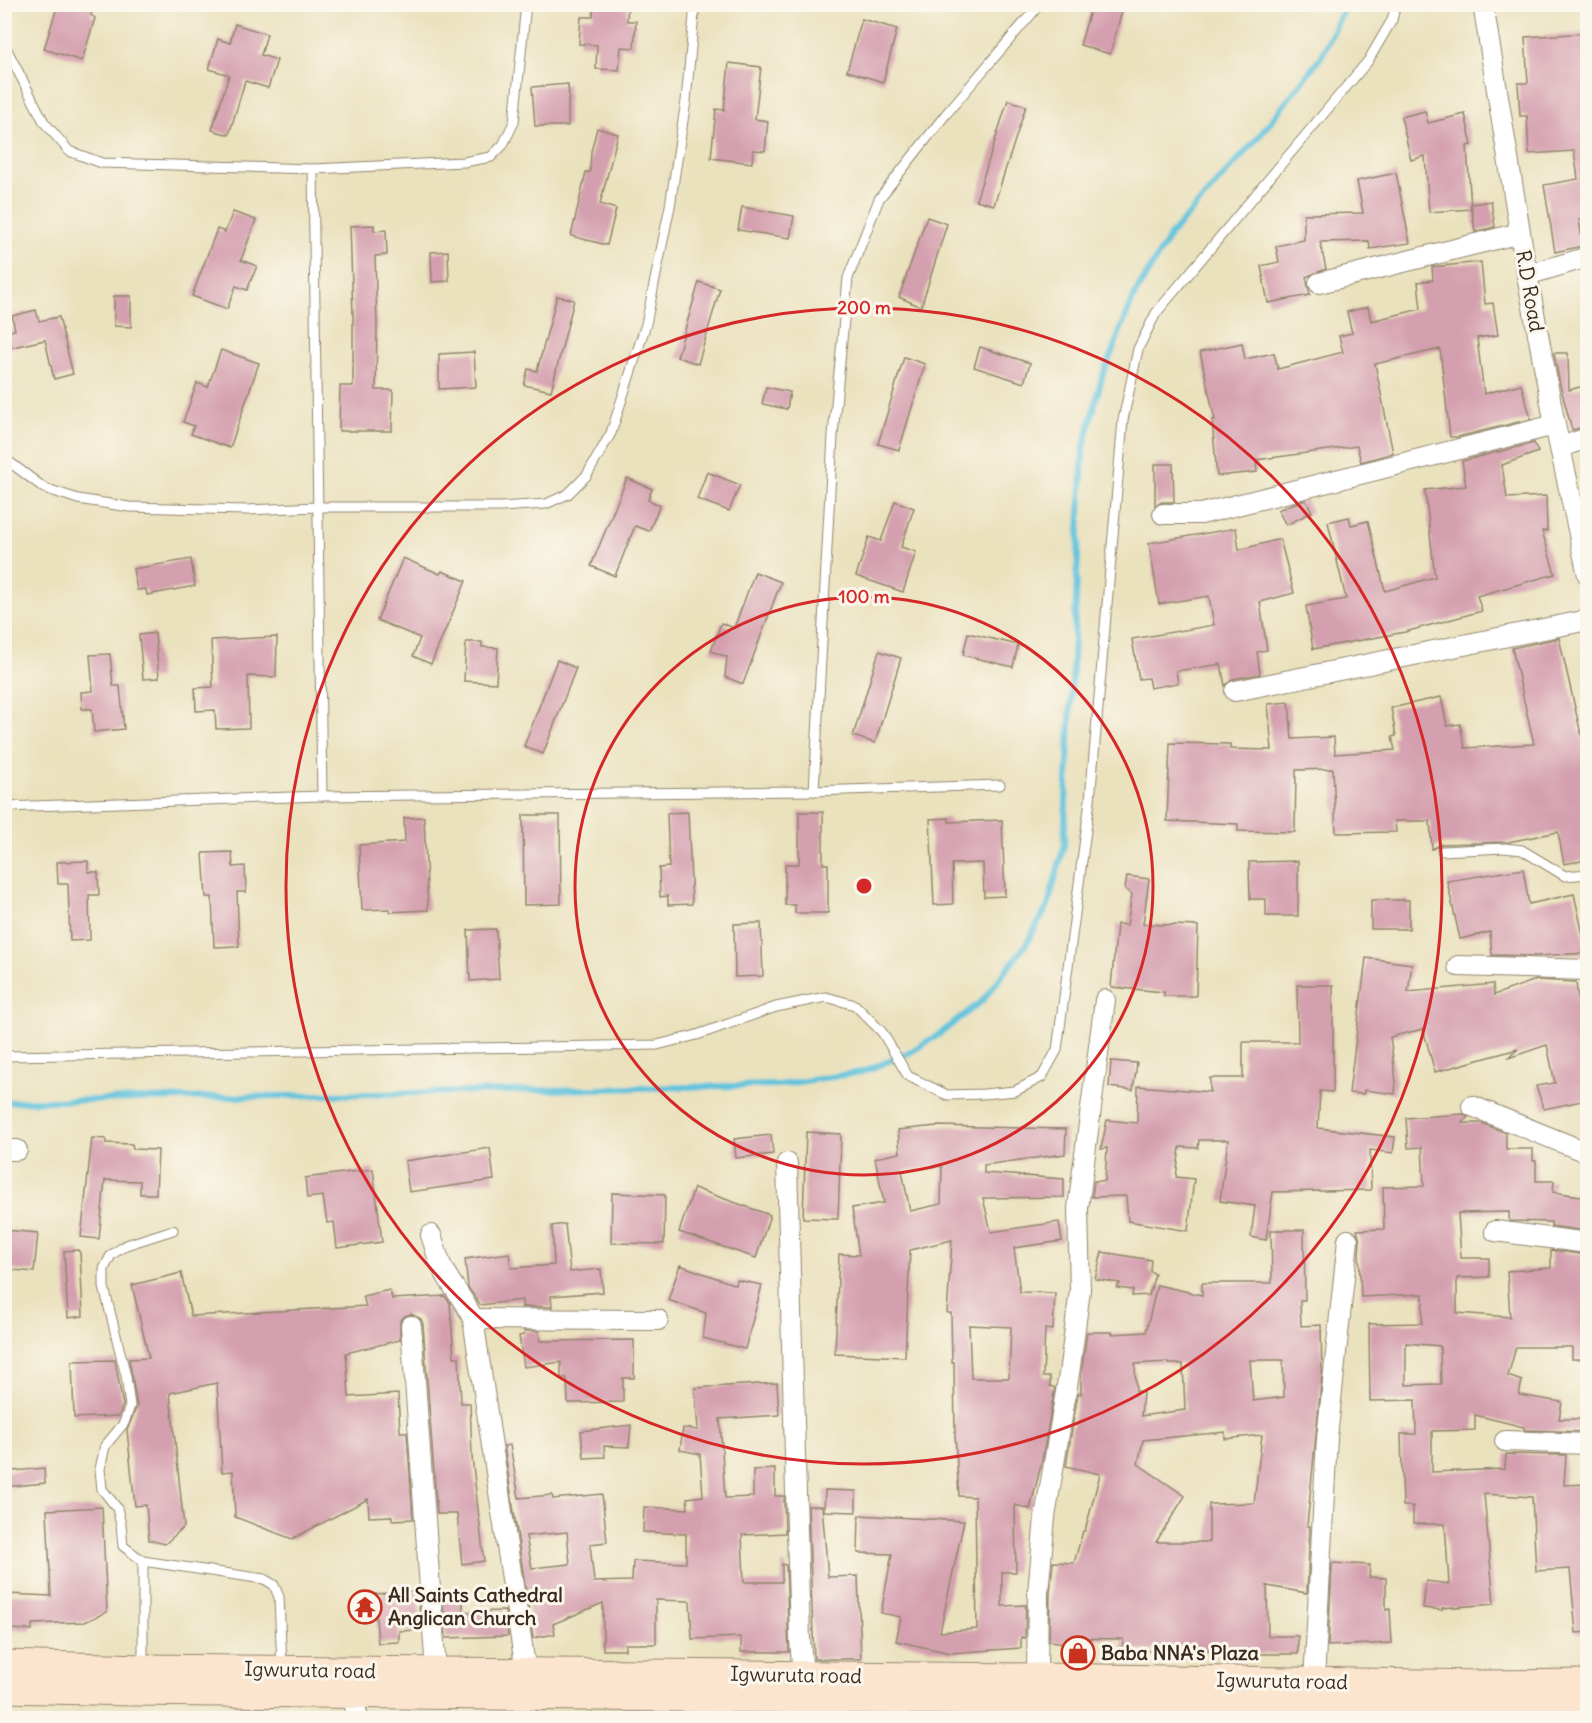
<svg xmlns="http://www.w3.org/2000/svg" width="1592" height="1723" font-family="Delius,sans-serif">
	<rect width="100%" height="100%" fill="#fbf7ec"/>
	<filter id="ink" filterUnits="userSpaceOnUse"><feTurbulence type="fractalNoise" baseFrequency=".0167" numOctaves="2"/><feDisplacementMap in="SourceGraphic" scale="12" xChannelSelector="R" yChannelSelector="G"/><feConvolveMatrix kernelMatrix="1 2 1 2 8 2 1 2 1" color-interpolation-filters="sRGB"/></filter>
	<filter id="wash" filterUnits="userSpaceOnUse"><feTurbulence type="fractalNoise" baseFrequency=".008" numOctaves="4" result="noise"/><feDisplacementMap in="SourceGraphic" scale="24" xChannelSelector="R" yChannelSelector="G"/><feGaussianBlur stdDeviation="1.35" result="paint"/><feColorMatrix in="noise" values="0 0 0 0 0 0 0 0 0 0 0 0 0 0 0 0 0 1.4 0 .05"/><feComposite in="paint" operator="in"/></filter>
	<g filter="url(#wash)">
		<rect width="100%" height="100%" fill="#eae1bd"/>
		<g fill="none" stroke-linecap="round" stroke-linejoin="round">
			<!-- stream -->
			<polyline stroke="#5fc2dd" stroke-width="6" points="4,1102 779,1085 862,1072 909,1053 941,1033 983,1000 1025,946 1048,906 1064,845 1083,451 1102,377 1135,294 1171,234 1257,139 1321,57 1346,4"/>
		</g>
		<g id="blocks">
			<!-- building -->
			<g fill="#d49fae" fill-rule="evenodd">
				<polygon points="58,4 94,4 91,15 95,18 82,61 44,49"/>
				<polygon points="594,4 628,4 627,21 636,21 634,48 621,47 619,70 596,69 597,45 579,44 581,17 593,17"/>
				<polygon points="1092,4 1124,4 1110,54 1080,45"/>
				<polygon points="862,19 897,29 883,82 847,71"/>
				<polygon points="235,24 267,34 261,55 277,60 268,88 245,81 229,135 212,130 229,75 209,69 218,39 230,43"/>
				<polygon points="1587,33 1587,219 1579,220 1583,246 1555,252 1544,185 1578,179 1574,151 1529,154 1527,116 1520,116 1518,83 1528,83 1525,37"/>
				<polygon points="729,63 761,67 755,119 768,121 765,151 753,150 752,163 711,158 716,109 724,110"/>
				<polygon points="568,84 569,99 568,99 568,126 535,126 532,87"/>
				<polygon points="1008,100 1026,106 994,205 976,200"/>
				<polygon points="1425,111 1428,123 1465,114 1472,145 1467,146 1471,209 1429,212 1425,156 1411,160 1401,117"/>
				<polygon points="597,128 618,134 600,204 616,209 607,245 571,236 586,172 590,172 591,152"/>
				<polygon points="1396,173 1410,243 1370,249 1369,241 1320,242 1326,269 1306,277 1310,295 1268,303 1261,266 1279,262 1276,246 1304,240 1304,214 1363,213 1357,181"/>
				<polygon points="1491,201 1495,227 1475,232 1471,204"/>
				<polygon points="742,207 794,216 790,238 738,230"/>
				<polygon points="233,212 256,220 241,260 257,266 247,290 236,286 227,309 192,296 217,229 225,232"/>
				<polygon points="927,217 947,224 921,307 899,297"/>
				<polygon points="374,225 374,231 386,230 387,255 375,256 377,324 376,390 393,390 392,431 339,431 340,386 353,386 353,315 350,226"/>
				<polygon points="448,251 449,281 432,282 431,252"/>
				<polygon points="1481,262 1485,304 1493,303 1498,335 1477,338 1484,394 1521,384 1531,419 1458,437 1450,437 1440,349 1375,364 1393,453 1361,462 1357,446 1256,460 1257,472 1217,476 1212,420 1215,420 1200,352 1242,343 1245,359 1274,353 1278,369 1343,352 1339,336 1352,333 1347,312 1368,307 1371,321 1421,309 1418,282 1433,280 1432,267"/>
				<polygon points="699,282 720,289 698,364 677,357"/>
				<polygon points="114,296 131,296 131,327 114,326"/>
				<polygon points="557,296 574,300 551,391 524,385 528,369 537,371"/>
				<polygon points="36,310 39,321 59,317 73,374 54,379 45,340 4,349 4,332 15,330 12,316"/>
				<polygon points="980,347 1030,363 1024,383 974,367"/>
				<polygon points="221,350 259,363 230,448 191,434 194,426 183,422 197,383 208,387"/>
				<polygon points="474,352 476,387 439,389 439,354"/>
				<polygon points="1554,353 1568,353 1569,390 1587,385 1587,426 1572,430 1560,385"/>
				<polygon points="904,357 925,364 899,450 878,444"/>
				<polygon points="766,387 790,392 787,409 762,404"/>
				<polygon points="1534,443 1538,452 1502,465 1507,498 1546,496 1547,531 1542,531 1555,574 1477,596 1482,611 1405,632 1313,649 1306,606 1346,599 1328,522 1349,517 1351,525 1368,521 1385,591 1435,577 1425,490 1466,486 1462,461"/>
				<polygon points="1155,464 1173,464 1174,502 1162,502 1155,506"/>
				<polygon points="707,472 740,485 729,511 697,499"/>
				<polygon points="627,478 652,489 648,500 660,505 649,531 635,526 615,576 591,566"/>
				<polygon points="1306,500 1312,512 1286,525 1278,510 1292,504"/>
				<polygon points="895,501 914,508 901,547 916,552 903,592 856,576 869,537 881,541"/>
				<polygon points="1236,528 1239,550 1280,539 1294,593 1260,602 1267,650 1257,652 1260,674 1233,679 1225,686 1221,664 1176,671 1178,683 1150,688 1148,678 1139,679 1132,639 1214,625 1209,596 1159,604 1149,543"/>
				<polygon points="403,558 440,574 442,571 466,581 431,664 413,656 420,638 377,620"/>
				<polygon points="191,559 195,586 147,595 146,589 137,590 133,569"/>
				<polygon points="755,572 781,582 743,684 725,677 727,657 711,651 721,623 734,628"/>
				<polygon points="155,633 159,678 143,679 139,635"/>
				<polygon points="968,633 1018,645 1013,667 963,655"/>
				<polygon points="277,637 276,677 248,676 249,728 216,729 215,710 196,711 195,688 213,687 211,640"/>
				<polygon points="1559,638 1587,760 1587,860 1564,864 1558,832 1508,842 1442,844 1432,849 1430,821 1395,821 1396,832 1336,833 1333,769 1296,770 1295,832 1238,831 1238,824 1167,821 1170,743 1230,744 1230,749 1272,750 1268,704 1289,702 1292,739 1334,737 1335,754 1395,750 1392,737 1396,736 1391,708 1441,697 1447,726 1460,724 1465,748 1534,744 1512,648"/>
				<polygon points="466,642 482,642 482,647 498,648 496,683 464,681"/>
				<polygon points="879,651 901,658 875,743 853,736"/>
				<polygon points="110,654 113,686 120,686 124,729 94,732 92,709 82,709 81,692 93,691 90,655"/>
				<polygon points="557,660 576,668 543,754 524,746"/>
				<polygon points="688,812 692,904 668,905 668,896 660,897 659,868 669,867 667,813"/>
				<polygon points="799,812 823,812 823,864 828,864 828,913 795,913 795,905 785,905 785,864 799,864"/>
				<polygon points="523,815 560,815 561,904 524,905"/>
				<polygon points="424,817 428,910 390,912 390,909 362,910 359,845 405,842 404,818"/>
				<polygon points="949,818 949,822 1002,820 1005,896 984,897 983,863 952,864 953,904 934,905 930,819"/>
				<polygon points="232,852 233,867 245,866 246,892 237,892 239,946 214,947 212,897 206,897 203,853"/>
				<polygon points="88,861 88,872 98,872 99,895 89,895 90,940 70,941 68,884 58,884 57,862"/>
				<polygon points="1298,861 1298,916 1266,916 1266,899 1250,899 1249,862"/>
				<polygon points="1523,869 1529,904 1574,894 1587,953 1537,956 1492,955 1490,932 1460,939 1447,881"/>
				<polygon points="1127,876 1149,879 1143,924 1198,926 1196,996 1164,996 1164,992 1111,987 1117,924 1127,925 1132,894 1125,889"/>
				<rect x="1371" y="900" width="38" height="29"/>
				<polygon points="761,923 763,976 735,977 734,924"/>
				<polygon points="496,929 499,979 470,981 468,930"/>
				<polygon points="1366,958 1412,964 1408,992 1493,984 1494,995 1536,980 1576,982 1581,1026 1587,1024 1587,1100 1544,1109 1536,1086 1555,1083 1547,1045 1508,1058 1518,1049 1435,1072 1423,1029 1390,1037 1396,1081 1395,1094 1364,1090 1364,1094 1349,1093"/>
				<polygon points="1297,985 1333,985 1333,1092 1320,1091 1318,1128 1395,1137 1393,1153 1370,1150 1371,1190 1273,1192 1266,1240 1251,1237 1255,1206 1220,1201 1228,1140 1199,1140 1198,1148 1180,1147 1176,1177 1194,1179 1188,1231 1128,1221 1126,1196 1092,1197 1094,1181 1105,1181 1107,1148 1101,1149 1107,1120 1137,1123 1138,1086 1210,1092 1210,1078 1243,1078 1243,1042 1298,1042"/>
				<polygon points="1111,1061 1137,1063 1133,1090 1109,1087"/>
				<path d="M1463,1114L1468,1117L1462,1123H1482L1506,1133V1149H1533V1161H1536V1181H1554L1553,1192L1587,1197V1231L1551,1226V1222L1509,1221V1212L1458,1213L1461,1258H1489V1277L1457,1278V1313L1510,1317L1507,1271L1551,1268V1250L1587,1255V1359H1572V1347H1516L1508,1376L1522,1381L1519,1395L1562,1402L1559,1419H1587V1432L1524,1430V1427L1475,1415V1430L1432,1431V1472L1505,1469L1506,1454L1566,1455L1564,1485L1587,1484V1632L1576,1633L1570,1569L1536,1571L1532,1497L1484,1494L1494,1604L1442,1608V1610L1423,1608L1426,1581L1449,1584L1445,1524H1413V1506H1403L1401,1434H1416L1415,1400L1370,1401L1369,1324L1422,1323L1423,1294L1361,1297L1359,1254L1360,1241L1357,1230L1384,1229L1383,1187L1424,1186L1422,1147L1408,1148L1406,1118ZM1406,1343L1440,1346L1441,1384L1406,1385Z"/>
				<path d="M937,1126L1066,1129L1065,1154L984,1165V1173L1064,1179V1197L983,1198L991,1232L1059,1222L1062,1241L1014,1248L1020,1292L1055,1293L1053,1330L1045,1329L1043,1377H1050V1386L1055,1388L1042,1461L1030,1509L1015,1505L1016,1572H1002V1606L1026,1605L1025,1638L1021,1637V1648L950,1653L896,1641L901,1617L881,1613L892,1554L858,1553L859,1515L964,1521L940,1632L977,1629L975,1497L959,1496L955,1435L954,1362H952L951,1313H947L952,1240L910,1250L905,1357L835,1354L839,1254L859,1255L852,1208L884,1203L875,1158L900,1153L898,1130ZM942,1166L941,1204L910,1211L902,1171ZM969,1325L1011,1327L1009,1378H971Z"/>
				<polygon points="806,1132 841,1134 838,1219 803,1218"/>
				<polygon points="771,1135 773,1154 736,1158 734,1139"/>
				<polygon points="92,1138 106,1139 106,1143 132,1144 133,1149 158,1150 156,1194 140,1194 140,1181 105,1180 99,1239 81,1237"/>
				<polygon points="490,1148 494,1180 409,1192 405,1161"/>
				<polygon points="373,1169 382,1242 337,1248 334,1222 327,1223 323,1196 307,1198 305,1178"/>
				<polygon points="694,1188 770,1215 756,1258 679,1232"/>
				<polygon points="612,1193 665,1195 664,1244 611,1243"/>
				<polygon points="565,1224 570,1272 601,1269 603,1292 551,1296 552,1307 522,1307 522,1300 480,1305 468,1287 465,1259 509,1253 511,1268 554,1265 552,1226"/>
				<polygon points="4,1230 38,1233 34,1272 4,1269"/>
				<path d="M1271,1230H1304L1305,1300H1300L1301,1326L1321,1325L1322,1375L1307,1526H1310L1307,1593L1267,1586L1268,1636H1298V1654H1216V1650L1123,1651V1639L1066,1638V1643L1049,1641L1050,1593L1053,1562L1074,1563L1083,1531H1085L1100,1474L1066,1466L1078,1393L1081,1394V1376L1087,1332H1112V1334L1146,1332L1157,1285L1202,1295V1283H1272ZM1250,1360H1283L1284,1397L1253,1401ZM1168,1362V1364H1183L1185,1410L1141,1416L1143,1392L1136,1391L1135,1364ZM1225,1432V1439L1262,1435L1254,1503L1209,1504V1542H1156L1185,1496L1138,1464L1143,1440Z"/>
				<polygon points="78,1250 80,1253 83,1316 68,1318 64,1251"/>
				<polygon points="1102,1252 1151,1260 1150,1271 1155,1274 1149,1295 1132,1296 1133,1290 1117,1288 1120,1283 1095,1279"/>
				<polygon points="680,1265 736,1285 737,1280 762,1285 745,1349 703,1338 706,1313 668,1300"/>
				<polygon points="181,1273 191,1316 366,1306 363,1296 390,1290 392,1299 445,1296 450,1303 454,1357 459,1357 461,1403 470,1403 472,1457 484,1561 462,1564 457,1514 437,1514 423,1325 421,1319 411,1314 405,1316 400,1321 400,1340 346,1353 349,1397 398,1394 400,1432 407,1432 413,1519 392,1520 392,1516 369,1517 368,1499 292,1539 235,1517 233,1471 222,1472 217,1383 170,1393 184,1527 165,1544 149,1540 146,1505 135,1506 127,1430 137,1406 129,1359 149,1358 132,1285"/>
				<polygon points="524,1331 539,1331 540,1341 634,1340 634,1378 623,1378 623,1402 568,1403 567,1378 561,1378 561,1362 524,1367 519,1336 524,1335"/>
				<polygon points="115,1360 123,1405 119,1416 74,1418 72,1361"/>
				<path d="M777,1383L779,1415L720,1419L725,1498L753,1497V1470L775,1469V1496H784L785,1533L742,1535L744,1582H782V1564L786,1565L789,1652H741V1637L692,1639L690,1601L656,1600V1644H625V1650H603V1603L553,1624L555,1634L533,1638L504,1446L510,1445L519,1498L552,1495L553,1499L602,1494L607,1542L590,1544L594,1582L632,1581L633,1561L686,1563V1534L643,1532L644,1507L688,1509L687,1498L703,1496L700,1454L680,1450L683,1428L698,1430L695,1388ZM567,1532L570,1564L532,1568L526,1536Z"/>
				<polygon points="631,1425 629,1447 604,1446 605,1457 584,1458 581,1431"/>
				<polygon points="44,1468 45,1483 4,1487 4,1472"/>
				<polygon points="825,1490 856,1491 856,1512 824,1511"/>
				<polygon points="808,1506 822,1506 828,1577 858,1576 861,1659 814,1659"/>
				<polygon points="102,1507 107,1612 85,1622 32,1624 32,1630 6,1629 7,1594 51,1596 47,1510"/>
				<polygon points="1332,1563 1370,1565 1369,1577 1386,1578 1386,1610 1390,1609 1392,1643 1328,1646"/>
				<polygon points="418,1591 421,1630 399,1631 399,1642 378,1643 374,1594"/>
				<polygon points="463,1591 463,1612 505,1611 508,1636 446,1638 442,1592"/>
			</g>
		</g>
	</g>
	<g filter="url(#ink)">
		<use href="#blocks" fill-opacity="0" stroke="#92866e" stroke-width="1.5"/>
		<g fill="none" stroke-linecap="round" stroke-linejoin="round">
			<defs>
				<g id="service">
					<polyline points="4,44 44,122 69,151 102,163 313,169 464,162 491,157 503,145 514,122 526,4"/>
					<polyline points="313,169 322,796"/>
					<polyline points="4,458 44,488 78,499 129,507 246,510 318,507 501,507 546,504 568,494 587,475 611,433 646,324 670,206 686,101 695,4"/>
					<polyline points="814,791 833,435 848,278 879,199 946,114 1040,4"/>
					<polyline points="4,807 322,796 814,791 1000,785"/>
					<polyline points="1442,851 1505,848 1522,850 1565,876 1588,874"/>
					<polyline points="4,1056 657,1045 697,1035 776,1007 826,997 855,1005 882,1032 908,1076 947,1095 984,1094 1015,1091 1042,1077 1057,1050 1090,800 1123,420 1138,349 1156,313 1368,61 1392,20 1396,4"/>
					<polyline points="173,1230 126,1245 111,1255 104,1269 104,1287 126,1376 130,1406 124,1423 105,1446 100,1469 102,1489 117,1508 121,1525 123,1546 143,1561 264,1579 274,1585 279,1597 282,1667"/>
					<polyline points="143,1561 143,1666"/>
				</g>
				<g id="minor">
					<polyline points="1483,4 1527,275 1555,425 1588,575"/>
					<polyline points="1527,275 1588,257"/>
					<polyline points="1319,283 1520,233"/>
					<polyline points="1560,447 1588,438"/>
					<polyline points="1163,514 1201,514 1555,425"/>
					<polyline points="1235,691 1588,620"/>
					<polyline points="1458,966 1588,970"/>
					<polyline points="1472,1106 1588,1153"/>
					<polyline points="4,1150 17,1150"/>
					<polyline points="787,1163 800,1640 803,1676"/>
					<polyline points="1495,1231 1588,1243"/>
					<path d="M431,1235C435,1246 437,1257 442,1267C451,1286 465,1300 473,1319L526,1672"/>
					<polyline points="473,1319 658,1320"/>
					<polyline points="411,1326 436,1671"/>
					<polyline points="1505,1441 1588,1444"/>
					<polyline points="1037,1677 1038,1592 1045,1517 1069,1374 1080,1290 1078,1208 1105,1000"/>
					<polyline points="1314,1682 1327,1438 1348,1240"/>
					<polyline points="352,1695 358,1718"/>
					<polyline points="792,1699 793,1718"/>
				</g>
				<g id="secondary">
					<polyline points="4,1664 143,1668 1037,1677 1483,1684 1588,1683"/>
					<polyline points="4,1689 133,1692 1312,1705 1588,1704"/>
				</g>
			</defs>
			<!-- service casing -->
			<use href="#service" stroke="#92866e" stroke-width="11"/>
			<!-- minor casing -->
			<use href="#minor" stroke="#92866e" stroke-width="22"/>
			<!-- secondary casing -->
			<use href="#secondary" stroke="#92866e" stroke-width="29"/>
			<!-- service -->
			<use href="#service" stroke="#fff" stroke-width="9"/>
			<!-- minor -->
			<use href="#minor" stroke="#fff" stroke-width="20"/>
			<!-- secondary -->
			<use href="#secondary" stroke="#fce5cf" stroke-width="27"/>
		</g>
	</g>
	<!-- distance rings -->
	<g fill="none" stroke="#d62828" stroke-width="3">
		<circle cx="864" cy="886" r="289"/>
		<circle cx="864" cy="886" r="578"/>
	</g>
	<!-- icons -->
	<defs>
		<symbol id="temple-ring" viewBox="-11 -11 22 22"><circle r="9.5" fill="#fbf7ec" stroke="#c8321e" stroke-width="1.5"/><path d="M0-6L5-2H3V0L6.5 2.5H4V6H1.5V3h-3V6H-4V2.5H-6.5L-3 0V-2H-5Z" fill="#c8321e"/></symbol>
		<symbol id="shop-ring" viewBox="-11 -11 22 22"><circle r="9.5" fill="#fbf7ec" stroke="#c8321e" stroke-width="1.5"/><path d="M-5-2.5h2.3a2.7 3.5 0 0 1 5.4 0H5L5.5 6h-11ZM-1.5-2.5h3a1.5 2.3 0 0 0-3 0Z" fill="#c8321e"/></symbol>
	</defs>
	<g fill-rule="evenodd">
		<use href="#temple-ring" x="346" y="1588" width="38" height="38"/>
		<use href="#shop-ring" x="1059" y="1634" width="38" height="38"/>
	</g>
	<g text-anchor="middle" stroke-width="6" stroke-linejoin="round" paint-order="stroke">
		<!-- street labels -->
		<g font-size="20" fill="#3b2a1e" stroke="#fbf7ec">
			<text transform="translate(1530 291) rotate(80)" y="7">R.D Road</text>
			<text transform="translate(310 1670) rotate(1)" y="7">Igwuruta road</text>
			<text transform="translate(796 1675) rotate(1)" y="7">Igwuruta road</text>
			<text transform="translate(1282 1681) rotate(1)" y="7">Igwuruta road</text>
		</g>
		<!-- poi labels -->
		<g font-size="20" font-weight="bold" fill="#3b2a1e" stroke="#fbf7ec" text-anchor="start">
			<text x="388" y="1602">All Saints Cathedral<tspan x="388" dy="23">Anglican Church</tspan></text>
			<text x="1101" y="1660">Baba NNA's Plaza</text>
		</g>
	</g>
	<circle cx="864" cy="886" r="9" fill="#d62828" stroke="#fbf7ec" stroke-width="3"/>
	<g font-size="18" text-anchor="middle" font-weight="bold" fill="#d62828" stroke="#fbf7ec" stroke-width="6" stroke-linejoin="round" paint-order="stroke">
		<text x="864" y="314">200 m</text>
		<text x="864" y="603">100 m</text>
	</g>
	<!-- margin -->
	<rect width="1592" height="1723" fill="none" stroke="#fbf7ec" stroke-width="24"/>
</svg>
